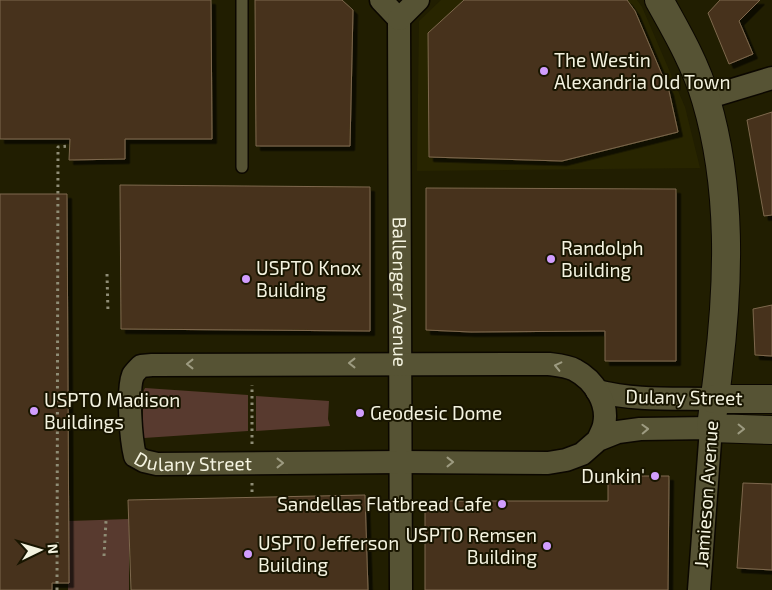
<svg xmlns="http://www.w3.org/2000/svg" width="772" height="590" font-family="'Exo 2',sans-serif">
	<defs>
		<filter id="shadow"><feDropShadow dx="4.5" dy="4.5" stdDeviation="0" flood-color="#0009"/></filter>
	</defs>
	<rect width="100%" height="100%" fill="#211e01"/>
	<!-- built -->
	<polygon fill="#282500" points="441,0 637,0 642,7 685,107 700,168 417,171 419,21"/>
	<!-- green -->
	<g fill="#583a2f">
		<polygon points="145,388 248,395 248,431 144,438 143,432 143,392"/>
		<polygon points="256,396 329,401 328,419 330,426 256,431"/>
		<polygon points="129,519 129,590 68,590 69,521"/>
	</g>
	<!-- building -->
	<g fill="#46331a" stroke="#7e684e" filter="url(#shadow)">
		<polygon points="0,0 211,0 212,139 125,139 125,159 69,160 70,139 0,139"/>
		<polygon points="255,0 342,0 353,10 350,146 256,146"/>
		<polygon points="464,0 627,0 635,11 669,91 678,132 562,161 429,157 428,33"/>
		<polygon points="720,0 760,0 739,21 753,54 729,64 708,13"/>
		<polygon points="772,112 772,215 764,216 747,120"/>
		<polygon points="120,185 370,187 370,331 121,329"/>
		<polygon points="426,188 676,189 676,361 605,361 605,331 471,332 426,330"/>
		<polygon points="0,194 67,194 69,583 52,583 52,590 0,590"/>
		<polygon points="772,305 772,356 755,355 753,309"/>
		<polygon points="608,476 669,476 668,590 425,590 425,501 608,501"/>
		<polygon points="743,483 772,484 772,570 737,568"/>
		<polygon points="365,495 368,590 131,590 128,500"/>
	</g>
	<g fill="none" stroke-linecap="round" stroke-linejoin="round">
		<defs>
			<polyline id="service" points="242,0 242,167"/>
			<g id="minor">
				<path id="s1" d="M381,0L399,19L401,590"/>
				<polyline points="399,19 418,0"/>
				<polyline points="706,98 772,78"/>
				<path d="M597,391C635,401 675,398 714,399"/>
				<path id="s2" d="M598,440C600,435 603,430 604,425C609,403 594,380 575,370C568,366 557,365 549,364L152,365L141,366C138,369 135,372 133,375C127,390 131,440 135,456L144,461L157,464L401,462L548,463L566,460L582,454L598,440L618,432L640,429L711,428L699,590"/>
			</g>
			<g id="tertiary">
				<path d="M659,0C677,32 696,65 706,100C732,188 729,282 718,372C716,391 713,409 711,428L772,430"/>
				<polyline points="714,399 772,399"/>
			</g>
		</defs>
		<!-- service casing -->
		<use href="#service" stroke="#0b0700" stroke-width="14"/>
		<!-- minor casing -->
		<use href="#minor" stroke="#0b0700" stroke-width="25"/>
		<!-- tertiary casing -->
		<use href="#tertiary" stroke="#0b0700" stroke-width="30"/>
		<!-- path -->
		<g stroke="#8f8d76" stroke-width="3" stroke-dasharray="2.5 4" stroke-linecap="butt">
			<polyline points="107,274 108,313"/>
			<polyline points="252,444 252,385"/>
			<polyline points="252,492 252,483"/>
			<polyline points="104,556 106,521"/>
			<polyline points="57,590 58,147 70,146"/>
		</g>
		<!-- service -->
		<use href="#service" stroke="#565334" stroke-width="11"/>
		<!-- minor -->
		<use href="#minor" stroke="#565334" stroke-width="22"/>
		<!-- tertiary -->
		<use href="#tertiary" stroke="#565334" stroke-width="28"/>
	</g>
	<!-- one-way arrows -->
	<defs><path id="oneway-chevron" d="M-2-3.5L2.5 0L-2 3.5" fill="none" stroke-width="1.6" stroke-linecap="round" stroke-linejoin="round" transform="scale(1.25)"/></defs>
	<g stroke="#9d9b81">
		<use href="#oneway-chevron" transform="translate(352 363) rotate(180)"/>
		<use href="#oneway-chevron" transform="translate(190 364) rotate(180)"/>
		<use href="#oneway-chevron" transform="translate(558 366) rotate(-167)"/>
		<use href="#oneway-chevron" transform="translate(645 429) rotate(-2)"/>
		<use href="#oneway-chevron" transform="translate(741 429) rotate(1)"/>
		<use href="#oneway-chevron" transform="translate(450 462)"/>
		<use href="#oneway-chevron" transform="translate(280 463)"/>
	</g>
	<!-- markers -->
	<g fill="#d19dfe" stroke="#181500" stroke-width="2">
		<circle cx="544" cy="71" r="5"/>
		<circle cx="551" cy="259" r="5"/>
		<circle cx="246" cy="279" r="5"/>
		<circle cx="34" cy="411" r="5"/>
		<circle cx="360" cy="413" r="5"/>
		<circle cx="655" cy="476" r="5"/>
		<circle cx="502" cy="504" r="5"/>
		<circle cx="547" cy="546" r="5"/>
		<circle cx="248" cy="554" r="5"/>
	</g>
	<g text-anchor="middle" stroke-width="4" stroke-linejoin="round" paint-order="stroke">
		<!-- poi labels -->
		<g font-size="19" fill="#f4f3e0" stroke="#181500" text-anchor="start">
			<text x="554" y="67">The Westin<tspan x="554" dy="22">Alexandria Old Town</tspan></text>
			<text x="561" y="255">Randolph<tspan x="561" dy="22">Building</tspan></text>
			<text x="256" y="275">USPTO Knox<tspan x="256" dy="22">Building</tspan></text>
			<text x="44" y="407">USPTO Madison<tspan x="44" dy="22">Buildings</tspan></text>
			<text x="370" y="420">Geodesic Dome</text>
			<text x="645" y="483" text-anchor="end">Dunkin'</text>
			<text x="492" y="511" text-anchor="end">Sandellas Flatbread Cafe</text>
			<text x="537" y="542" text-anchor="end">USPTO Remsen<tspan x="537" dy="22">Building</tspan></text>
			<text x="258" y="550">USPTO Jefferson<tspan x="258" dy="22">Building</tspan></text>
		</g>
		<!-- street labels -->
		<g font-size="19" fill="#f4f3e0" stroke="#181500">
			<text dy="7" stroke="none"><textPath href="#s1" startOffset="299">Ballenger Avenue</textPath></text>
			<text transform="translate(684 397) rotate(1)" y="7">Dulany Street</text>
			<text dy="7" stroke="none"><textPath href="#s2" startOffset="671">Dulany Street</textPath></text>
			<text transform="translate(706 494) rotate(-86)" y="7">Jamieson Avenue</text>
		</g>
	</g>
	<!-- north arrow -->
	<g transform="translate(40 550) rotate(85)" stroke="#181500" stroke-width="4" paint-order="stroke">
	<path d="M0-4L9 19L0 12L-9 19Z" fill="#f4f3e0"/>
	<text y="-8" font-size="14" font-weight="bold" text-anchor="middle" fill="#f4f3e0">N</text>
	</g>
</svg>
